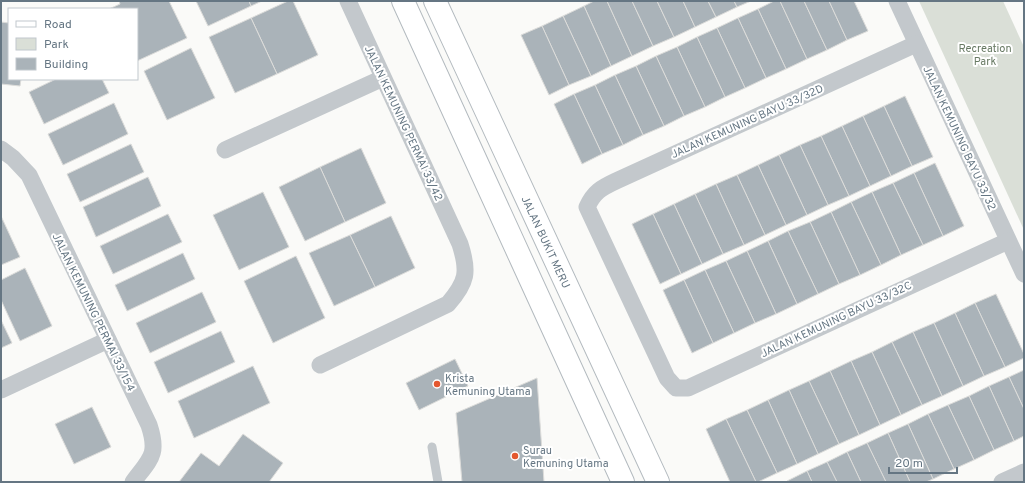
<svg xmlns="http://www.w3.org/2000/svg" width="1025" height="483" font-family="Overpass,sans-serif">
	<rect width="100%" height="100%" fill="#fafaf8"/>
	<!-- green -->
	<polygon fill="#dadfd7" points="919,1 1003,1 1024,47 1024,230"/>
	<!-- building -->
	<g fill="#aab3b9" stroke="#dcdcda">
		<polygon points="119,1 169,1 187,38 137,61 137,9 109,9 120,4"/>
		<polygon points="196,1 249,1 251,6 208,26"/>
		<polygon points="249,1 262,1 251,6"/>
		<polygon points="288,1 293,1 318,55 277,74 251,18"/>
		<polygon points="594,1 607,1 632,56 611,66 584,6"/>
		<polygon points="607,1 632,1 653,46 632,56"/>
		<polygon points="632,1 657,1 674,37 653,46"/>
		<polygon points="657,1 683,1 695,27 674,37"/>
		<polygon points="683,1 708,1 716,17 695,27"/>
		<polygon points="708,1 734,1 737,7 716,17"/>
		<polygon points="734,1 751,1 737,7"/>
		<polygon points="774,1 780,1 807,59 786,69 758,9"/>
		<polygon points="780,1 804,1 827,50 807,59"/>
		<polygon points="804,1 829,1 847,40 827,50"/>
		<polygon points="829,1 854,1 868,31 847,40"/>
		<polygon points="584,6 611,66 591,76 563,16"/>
		<polygon points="758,9 786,69 766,78 738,18"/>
		<polygon points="563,16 591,76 569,85 542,26"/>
		<polygon points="251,18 277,74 235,93 209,37"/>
		<polygon points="738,18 766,78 745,88 717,28"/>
		<polygon points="1,22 9,23 9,79 21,79 20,86 1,84"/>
		<polygon points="542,26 569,85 549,95 521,35"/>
		<polygon points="717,28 745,88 725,97 697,37"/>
		<polygon points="697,37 725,97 705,107 677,47"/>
		<polygon points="677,47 705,107 684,116 656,56"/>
		<polygon points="191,48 215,98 167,120 144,71"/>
		<polygon points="656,56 684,116 664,126 636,66"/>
		<polygon points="636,66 664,126 643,135 615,75"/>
		<polygon points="615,75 643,135 623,145 595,85"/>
		<polygon points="56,79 102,79 109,93 44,124 29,92"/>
		<polygon points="595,85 623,145 602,154 574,94"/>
		<polygon points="574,94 602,154 582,164 554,104"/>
		<polygon points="905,96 933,157 912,166 884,106"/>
		<polygon points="114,103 128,134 63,165 48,134"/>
		<polygon points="884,106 912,166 891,176 863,116"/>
		<polygon points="863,116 891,176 870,186 842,126"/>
		<polygon points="842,126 870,186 849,196 821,136"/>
		<polygon points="821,136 849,196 828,205 800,145"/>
		<polygon points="131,144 144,172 80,202 67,174"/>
		<polygon points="800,145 828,205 807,215 779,155"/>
		<polygon points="361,148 386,203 345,222 320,167"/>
		<polygon points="779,155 807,215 786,225 758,165"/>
		<polygon points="935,163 964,226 943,236 914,173"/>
		<polygon points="758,165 786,225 765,235 737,175"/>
		<polygon points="320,167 345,222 305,241 279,187"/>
		<polygon points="914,173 943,236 923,245 893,183"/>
		<polygon points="737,175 765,235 744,245 716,184"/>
		<polygon points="148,177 161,206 96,237 83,207"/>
		<polygon points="893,183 923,245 901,255 872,192"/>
		<polygon points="716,184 744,245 723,254 695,194"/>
		<polygon points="263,192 289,247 239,270 213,215"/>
		<polygon points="872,192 901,255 881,265 851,202"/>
		<polygon points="695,194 723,254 702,264 674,204"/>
		<polygon points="851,202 881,265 860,275 831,212"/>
		<polygon points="674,204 702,264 681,274 653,214"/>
		<polygon points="831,212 860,275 839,284 810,222"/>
		<polygon points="168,214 182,242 113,274 100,246"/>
		<polygon points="653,214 681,274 660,284 632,224"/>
		<polygon points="1,216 20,257 1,265"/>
		<polygon points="391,216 415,268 375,287 350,235"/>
		<polygon points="810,222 839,284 818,294 788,231"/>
		<polygon points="788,231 818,294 797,304 768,241"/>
		<polygon points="350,235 375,287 334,306 309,253"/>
		<polygon points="768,241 797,304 776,314 747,251"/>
		<polygon points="747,251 776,314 755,323 726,261"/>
		<polygon points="183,253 195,279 127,311 115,285"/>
		<polygon points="296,256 325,318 273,343 244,281"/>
		<polygon points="726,261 755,323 734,333 705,270"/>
		<polygon points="25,268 52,326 20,341 1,300 1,280"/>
		<polygon points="705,270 734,333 713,343 684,280"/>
		<polygon points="684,280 713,343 692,353 663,290"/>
		<polygon points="202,292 216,322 150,353 136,323"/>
		<polygon points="996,294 1024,354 1024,358 1005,367 975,303"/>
		<polygon points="975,303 1005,367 984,376 955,313"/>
		<polygon points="955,313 984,376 963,386 934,323"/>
		<polygon points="1,320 12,343 1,348"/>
		<polygon points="934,323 963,386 942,396 913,332"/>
		<polygon points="221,331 235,362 168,393 154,362"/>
		<polygon points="913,332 942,396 922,405 892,342"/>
		<polygon points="892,342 922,405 901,415 872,352"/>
		<polygon points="872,352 901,415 880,425 851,361"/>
		<polygon points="455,359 468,386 419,410 406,383"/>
		<polygon points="851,361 880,425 859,435 830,371"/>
		<polygon points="253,366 270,403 194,438 178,401"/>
		<polygon points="1024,370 1024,409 1009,377"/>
		<polygon points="830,371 859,435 839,444 809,381"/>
		<polygon points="1009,377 1024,409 1024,436 1014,441 989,386"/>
		<polygon points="537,378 544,482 462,482 456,413"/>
		<polygon points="809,381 839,444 818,454 789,390"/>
		<polygon points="989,386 1014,441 994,450 969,396"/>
		<polygon points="789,390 818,454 797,464 768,400"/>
		<polygon points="969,396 994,450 974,460 948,405"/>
		<polygon points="768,400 797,464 777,473 747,410"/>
		<polygon points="948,405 974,460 954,469 928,414"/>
		<polygon points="92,407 111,447 74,464 55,424"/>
		<polygon points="747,410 777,473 758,482 756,482 726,419"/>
		<polygon points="928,414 954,469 933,479 908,424"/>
		<polygon points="726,419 756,482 730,482 706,429"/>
		<polygon points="908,424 933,479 926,482 910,482 888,433"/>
		<polygon points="888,433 910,482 886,482 867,443"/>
		<polygon points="243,434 283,463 269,482 179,482 201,453 219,466"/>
		<polygon points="867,443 886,482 861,482 847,452"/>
		<polygon points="847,452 861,482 837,482 827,462"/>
		<polygon points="827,462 837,482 812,482 807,471"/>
		<polygon points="807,471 812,482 787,482 787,481"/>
	</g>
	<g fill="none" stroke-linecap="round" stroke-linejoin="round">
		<defs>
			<g id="secondary">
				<polyline points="403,1 623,482"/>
				<polyline points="435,1 658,482"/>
			</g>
		</defs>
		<!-- secondary casing -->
		<use href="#secondary" stroke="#b3babf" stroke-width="24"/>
		<!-- lane -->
		<polyline stroke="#c3c8cc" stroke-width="9" points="432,447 438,482"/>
		<!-- street -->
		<g stroke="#c3c8cc" stroke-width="17">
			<polyline points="897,1 1024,274"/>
			<path d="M916,44L616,181C601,188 594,192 587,207L667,378L676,388H688L1008,241"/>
			<path d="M1,149L13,158L29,175L149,425C159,455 150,459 133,482"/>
			<polyline points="225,150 383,78"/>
			<path d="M320,365L448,304C467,282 469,272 460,244L348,1"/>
			<polyline points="1,390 108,340"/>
			<polyline points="1002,482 1024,472"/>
		</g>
		<!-- secondary -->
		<use href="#secondary" stroke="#fff" stroke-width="22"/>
	</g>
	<!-- markers -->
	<g fill="#e4572e" stroke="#fff" stroke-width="1.5">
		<circle cx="437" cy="384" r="4"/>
		<circle cx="515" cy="456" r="4"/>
	</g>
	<g text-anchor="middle" stroke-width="4" stroke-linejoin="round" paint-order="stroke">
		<!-- park labels -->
		<g font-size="11" fill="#687a64" stroke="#fff">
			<text x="985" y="52">Recreation<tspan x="985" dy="13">Park</tspan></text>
		</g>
		<!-- street labels -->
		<g font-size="11" fill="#657683" stroke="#fff">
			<text transform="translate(747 121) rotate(-24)" y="4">JALAN KEMUNING BAYU 33/32D</text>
			<text transform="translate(404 123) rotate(65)" y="4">JALAN KEMUNING PERMAI 33/42</text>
			<text transform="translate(960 138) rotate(65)" y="4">JALAN KEMUNING BAYU 33/32</text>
			<text transform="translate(546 242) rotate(65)" y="4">JALAN BUKIT MERU</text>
			<text transform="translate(94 312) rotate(64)" y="4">JALAN KEMUNING PERMAI 33/154</text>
			<text transform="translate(836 319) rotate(-25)" y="4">JALAN KEMUNING BAYU 33/32C</text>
		</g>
		<!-- poi labels -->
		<g font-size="11" fill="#657683" stroke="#fff" text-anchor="start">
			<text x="445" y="382">Krista<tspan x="445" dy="13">Kemuning Utama</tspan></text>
			<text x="523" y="454">Surau<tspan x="523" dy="13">Kemuning Utama</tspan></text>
		</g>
	</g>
	<!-- border -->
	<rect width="1025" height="483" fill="none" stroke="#657683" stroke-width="4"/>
	<!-- legend -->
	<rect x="8" y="8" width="130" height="72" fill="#ffffff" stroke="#c1c8cd"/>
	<rect x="16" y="21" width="20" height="6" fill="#ffffff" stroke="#c1c8cd"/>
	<text x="44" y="28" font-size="12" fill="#657683">Road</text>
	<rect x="16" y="38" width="20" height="12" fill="#dadfd7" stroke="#c1c8cd"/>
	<text x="44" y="48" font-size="12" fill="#657683">Park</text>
	<rect x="16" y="58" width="20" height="12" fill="#aab3b9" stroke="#c1c8cd"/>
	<text x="44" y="68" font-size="12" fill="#657683">Building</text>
	<!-- scale -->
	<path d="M889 467v6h68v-6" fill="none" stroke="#657683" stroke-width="2"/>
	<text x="895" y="467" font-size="12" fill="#657683" stroke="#ffffff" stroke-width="3" paint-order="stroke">20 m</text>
</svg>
